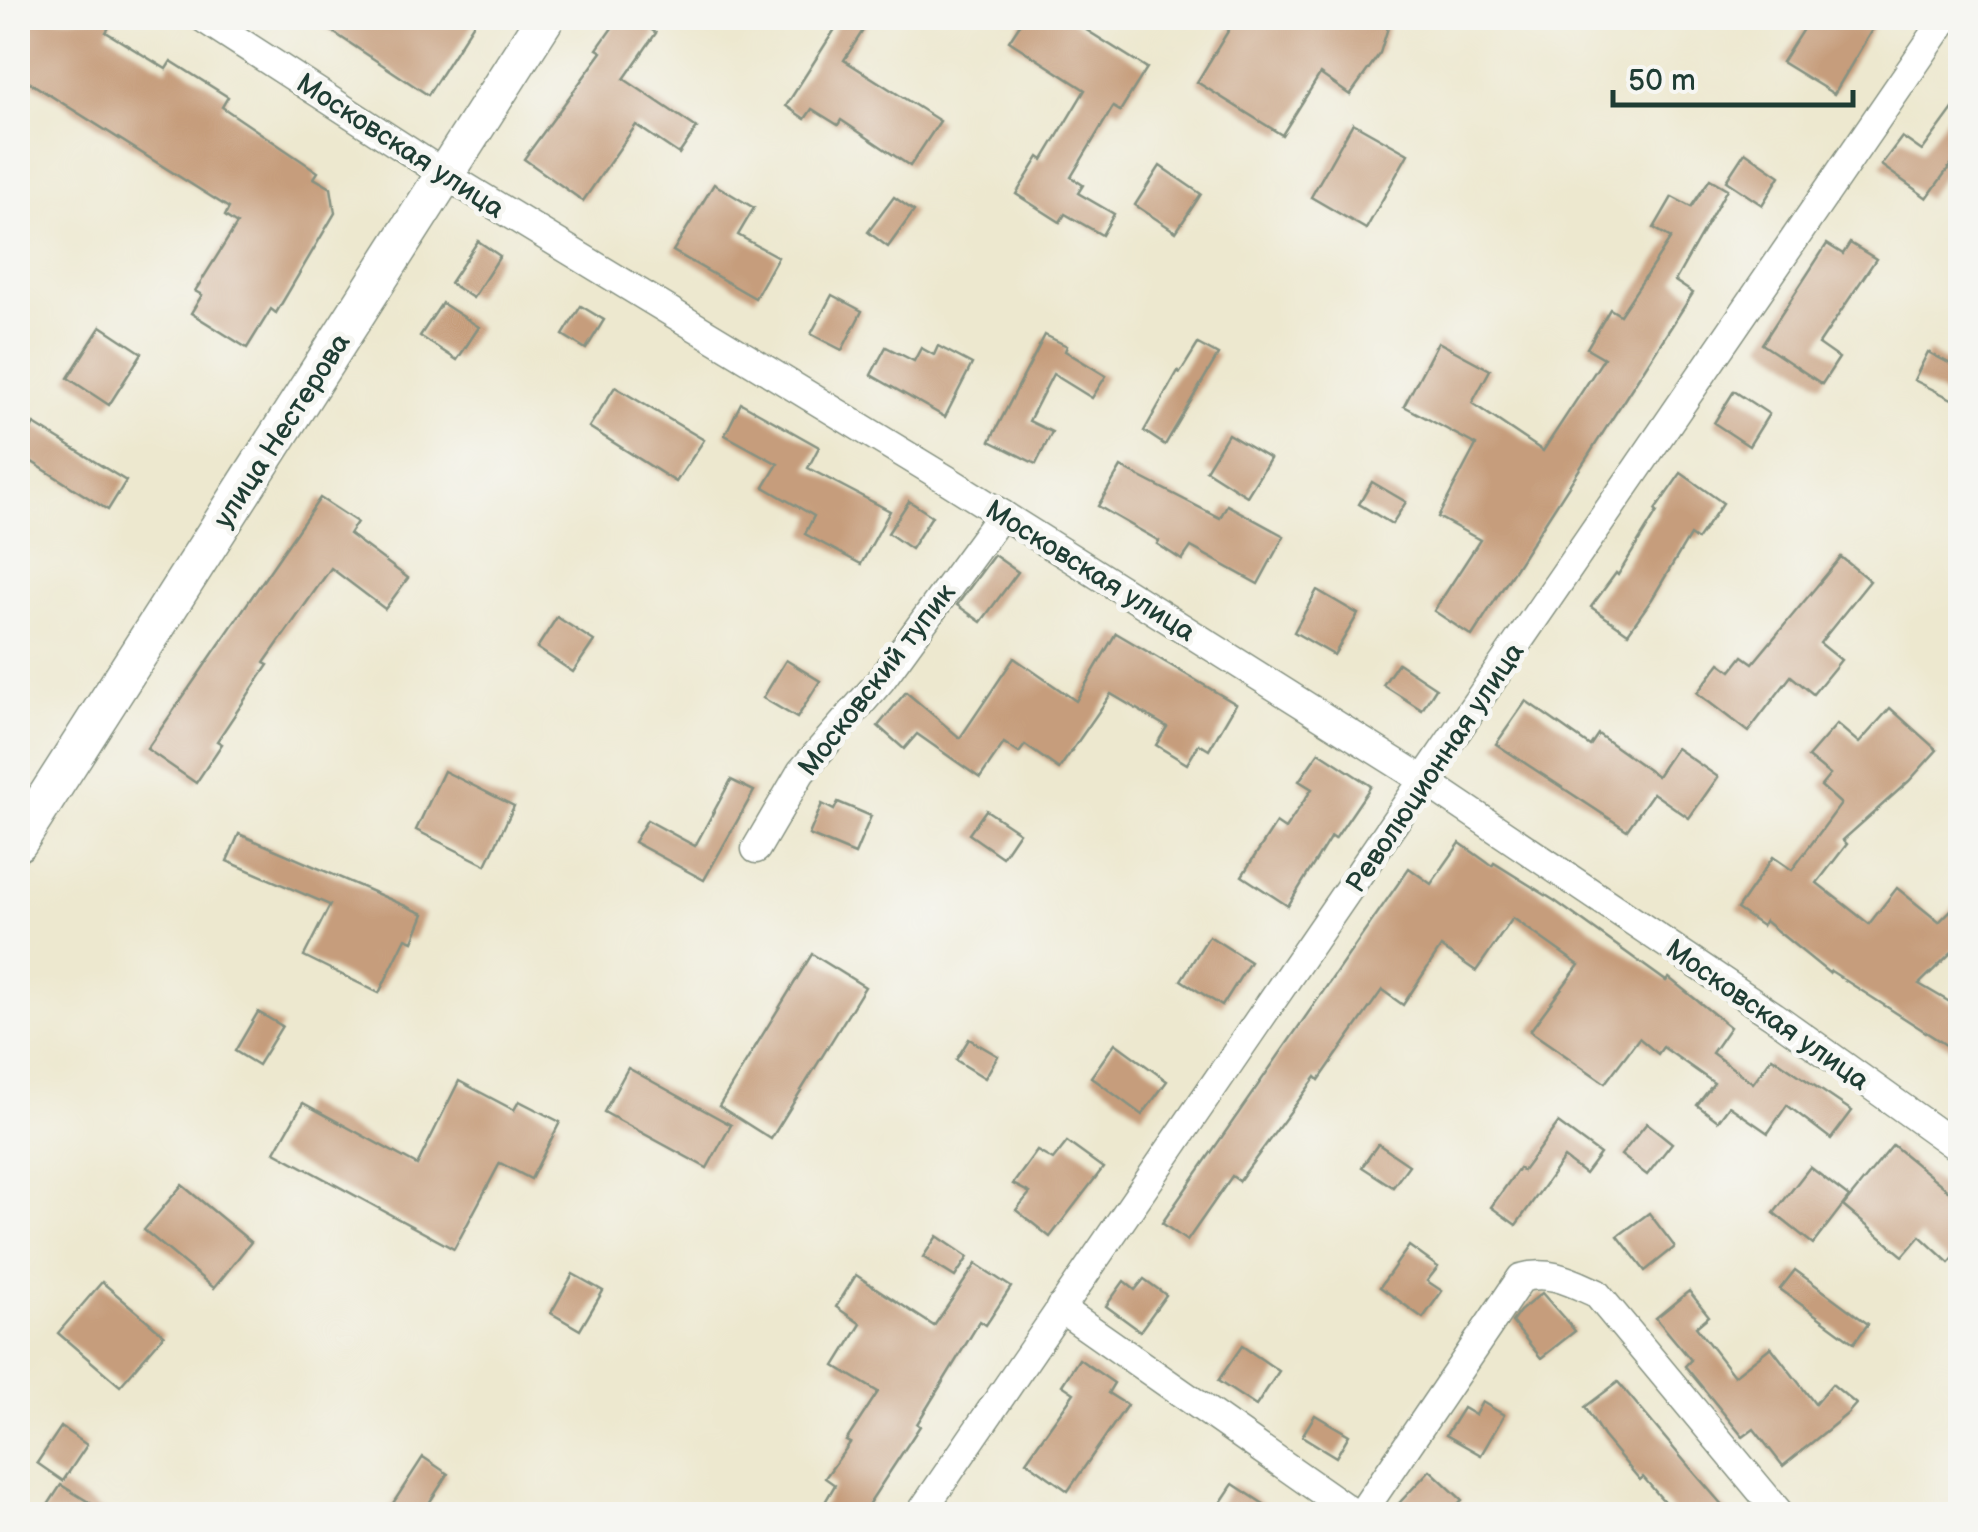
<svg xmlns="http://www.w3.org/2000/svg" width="1978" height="1532" font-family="'Balsamiq Sans',sans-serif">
	<rect width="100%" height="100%" fill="#f6f6f2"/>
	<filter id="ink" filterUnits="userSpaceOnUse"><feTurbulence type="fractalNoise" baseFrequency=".01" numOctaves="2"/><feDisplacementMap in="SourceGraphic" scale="20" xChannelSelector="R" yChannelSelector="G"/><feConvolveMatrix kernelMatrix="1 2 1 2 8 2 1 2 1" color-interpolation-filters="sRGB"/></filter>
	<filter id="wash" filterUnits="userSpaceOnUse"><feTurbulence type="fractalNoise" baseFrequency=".0048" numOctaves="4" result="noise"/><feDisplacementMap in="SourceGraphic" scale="40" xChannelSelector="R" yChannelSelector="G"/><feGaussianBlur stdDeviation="2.25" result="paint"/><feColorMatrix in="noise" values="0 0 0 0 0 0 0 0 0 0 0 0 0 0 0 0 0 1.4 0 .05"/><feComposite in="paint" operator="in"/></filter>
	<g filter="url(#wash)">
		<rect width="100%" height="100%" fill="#ede8cf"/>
		<g id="blocks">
			<!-- building -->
			<g fill="#c69d7b">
				<polygon points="18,18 115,18 106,32 166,69 171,61 228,97 222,107 318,172 314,178 331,188 335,213 276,313 271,309 247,348 191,313 202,295 195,291 237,224 225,216 229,208 18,75"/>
				<polygon points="312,18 477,18 428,95"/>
				<polygon points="619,18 635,18 656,33 624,79 697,128 679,154 636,125 583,201 524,159 602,52 597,49"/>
				<polygon points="842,18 871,18 844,60 940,121 910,166 841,120 838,125 812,109 805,119 786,106"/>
				<polygon points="1024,18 1067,18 1147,68 1120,111 1113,107 1071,177 1083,185 1078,193 1114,214 1102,235 1065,214 1060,222 1016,194 1039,157 1043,160 1085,90 1009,41"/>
				<polygon points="1236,18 1391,18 1380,53 1350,95 1320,74 1282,135 1197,82"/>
				<polygon points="1810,18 1879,18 1834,94 1782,62"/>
				<polygon points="1960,99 1960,152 1927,198 1881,165 1902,137 1922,151"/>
				<polygon points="1353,123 1408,154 1366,229 1311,197"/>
				<polygon points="1745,152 1780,176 1762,205 1726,181"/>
				<polygon points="1160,166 1201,194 1176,232 1135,205"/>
				<polygon points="1710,179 1727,189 1675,281 1693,293 1472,636 1434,611 1480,540 1438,517 1476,445 1404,406 1438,342 1490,370 1472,403 1543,451 1604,358 1587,348 1610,309 1620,315 1671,238 1654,228 1672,197 1691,207"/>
				<polygon points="714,184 754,208 738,235 778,257 755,298 673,251"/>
				<polygon points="894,197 914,211 888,247 868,232"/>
				<polygon points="478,241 500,256 473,298 450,283"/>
				<polygon points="1850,243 1876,259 1819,344 1839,358 1822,384 1762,344 1827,244 1843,254"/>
				<polygon points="832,295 862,311 842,350 811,334"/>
				<polygon points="442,303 479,327 457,360 420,336"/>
				<polygon points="581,306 604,320 586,349 563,335"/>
				<polygon points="101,326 142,353 109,405 68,378"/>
				<polygon points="1045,335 1067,346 1065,351 1106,376 1092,398 1053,374 1029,421 1052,432 1036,464 990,441"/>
				<polygon points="1198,344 1218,355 1165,445 1144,431 1178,371 1180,373"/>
				<polygon points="938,346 972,364 945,417 871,375 886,347 914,361 921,348 934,355"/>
				<polygon points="1928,352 1960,369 1960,403 1914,380"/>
				<polygon points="615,387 704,440 676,482 589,427"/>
				<polygon points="1734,391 1769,414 1749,446 1714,423"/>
				<polygon points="741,403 819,447 808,468 890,511 861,564 805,534 814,516 764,487 778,464 725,435"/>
				<polygon points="34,424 126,481 108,510 18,453"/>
				<polygon points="1228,434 1270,459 1247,496 1206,470"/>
				<polygon points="1121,467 1220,518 1227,505 1284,536 1258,584 1191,547 1182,560 1157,544 1159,541 1098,506"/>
				<polygon points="1681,473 1723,503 1697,540 1690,535 1652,599 1628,633 1591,607 1616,573 1618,575 1657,512 1655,510"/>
				<polygon points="1372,482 1406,502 1392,524 1359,504"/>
				<polygon points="320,498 357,522 349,534 408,578 385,609 331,568 264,663 268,665 217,741 222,744 196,783 147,749"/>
				<polygon points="909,501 932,516 911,549 888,533"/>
				<polygon points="994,555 1018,572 981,622 957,605"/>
				<polygon points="1841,557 1870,581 1820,643 1841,660 1813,694 1791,676 1748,732 1697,693 1720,663 1731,671 1743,656 1753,663"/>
				<polygon points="1317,590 1358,614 1334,655 1294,632"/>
				<polygon points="557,617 594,641 573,672 537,648"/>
				<polygon points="1116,633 1236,704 1209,750 1199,744 1187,764 1156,745 1167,727 1111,694 1059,769 1025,745 1019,753 1004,743 980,778 917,734 904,749 878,726 906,692 960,738 1014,658 1076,701"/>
				<polygon points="786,660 820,681 797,718 763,698"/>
				<polygon points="1398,663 1436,688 1422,710 1383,685"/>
				<polygon points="1526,701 1590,746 1598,734 1657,776 1676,748 1718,777 1689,818 1653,793 1627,830 1496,744"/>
				<polygon points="1890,708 1937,750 1909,781 1843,840 1847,844 1817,883 1869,924 1897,888 1939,922 1960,901 1960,944 1919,984 1960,1008 1960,1054 1831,971 1829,973 1765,921 1762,926 1737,909 1773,857 1792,870 1841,804 1821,786 1830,775 1808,757 1837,724 1859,743"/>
				<polygon points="1319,752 1371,786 1335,839 1331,836 1288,906 1242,876 1276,823 1285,829 1312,789 1299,781"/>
				<polygon points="444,771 514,806 486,865 416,830"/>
				<polygon points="731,780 754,791 704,880 634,842 647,820 695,846"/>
				<polygon points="838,802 871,816 855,854 809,835 822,804 834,810"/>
				<polygon points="986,810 1019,832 1002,857 969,834"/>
				<polygon points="239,834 424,914 413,941 406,938 379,993 304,956 330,905 227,861"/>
				<polygon points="1460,843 1492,866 1494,863 1555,901 1666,981 1669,978 1730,1027 1712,1053 1753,1083 1772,1057 1852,1111 1831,1139 1787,1105 1768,1133 1729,1106 1718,1121 1697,1105 1714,1083 1663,1047 1658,1054 1639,1038 1605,1083 1530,1031 1579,965 1513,918 1476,971 1441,947 1403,1005 1382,990 1319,1080 1316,1077 1239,1181 1232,1176 1187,1241 1162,1223 1409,868 1431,884"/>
				<polygon points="1209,936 1250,962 1222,1006 1181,980"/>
				<polygon points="812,954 865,987 771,1139 719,1106"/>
				<polygon points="258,1012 282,1026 258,1065 235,1051"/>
				<polygon points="969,1039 998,1056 985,1078 956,1060"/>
				<polygon points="1115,1043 1167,1081 1142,1115 1091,1077"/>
				<polygon points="628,1068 731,1125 707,1168 604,1112"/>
				<polygon points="459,1081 514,1110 519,1101 560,1122 531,1179 500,1163 454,1249 275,1152 303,1103 417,1165"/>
				<polygon points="1558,1123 1600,1154 1585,1174 1564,1158 1516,1225 1491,1207 1519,1168 1523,1171"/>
				<polygon points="1647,1123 1672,1143 1647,1175 1621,1155"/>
				<polygon points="1067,1142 1103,1168 1050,1237 1016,1210 1030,1193 1013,1184 1037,1151 1053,1160"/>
				<polygon points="1378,1144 1409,1165 1393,1187 1362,1167"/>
				<polygon points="1893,1145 1960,1200 1960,1251 1949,1263 1920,1236 1903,1256 1843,1206"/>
				<polygon points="1810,1167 1849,1197 1813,1244 1774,1213"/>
				<polygon points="182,1185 251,1242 214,1288 144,1230"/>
				<polygon points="1649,1213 1675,1247 1645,1271 1618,1236"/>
				<polygon points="937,1236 968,1257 955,1277 923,1257"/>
				<polygon points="1409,1246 1438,1267 1427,1281 1442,1291 1423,1318 1380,1287"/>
				<polygon points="976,1264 1011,1287 986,1325 980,1321 917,1424 920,1426 862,1514 818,1514 835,1485 825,1478 850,1443 846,1441 878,1392 835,1366 861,1324 836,1307 856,1275 934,1326"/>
				<polygon points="1795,1270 1868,1324 1854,1343 1780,1289"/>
				<polygon points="573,1274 603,1291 580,1330 551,1313"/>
				<polygon points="1144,1279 1166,1295 1140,1331 1106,1306 1124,1281 1135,1290"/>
				<polygon points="102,1282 164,1335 120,1386 58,1333"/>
				<polygon points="1689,1291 1709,1316 1696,1327 1734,1376 1771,1347 1815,1404 1832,1384 1856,1404 1847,1414 1783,1466 1754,1429 1743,1437 1685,1366 1691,1360 1656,1318"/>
				<polygon points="1542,1293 1575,1331 1541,1358 1512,1322 1520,1311"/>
				<polygon points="1242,1346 1279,1371 1256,1406 1218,1381"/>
				<polygon points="1079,1359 1114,1383 1108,1393 1127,1405 1068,1491 1026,1461 1074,1393 1062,1385"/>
				<polygon points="1618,1382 1691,1469 1730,1514 1675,1514 1643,1477 1640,1480 1603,1436 1585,1407"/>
				<polygon points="1482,1402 1504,1415 1481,1455 1446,1435 1463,1408 1475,1415"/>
				<polygon points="1315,1415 1349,1435 1336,1457 1302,1436"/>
				<polygon points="61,1427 87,1445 63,1481 37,1463"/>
				<polygon points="423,1457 448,1474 422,1514 386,1514"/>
				<polygon points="1430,1470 1462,1500 1448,1514 1389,1514"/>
				<polygon points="1233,1484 1279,1514 1213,1514"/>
				<polygon points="61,1485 108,1514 42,1514"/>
			</g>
		</g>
	</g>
	<g filter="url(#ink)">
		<use href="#blocks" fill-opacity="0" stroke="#869282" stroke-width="2.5"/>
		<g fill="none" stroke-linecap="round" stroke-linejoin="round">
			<defs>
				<g id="street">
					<polyline points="203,18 444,174 949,481 1425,781 1774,1016 1960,1149"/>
					<polyline points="756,849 801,772 881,680 1002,514"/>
					<polyline points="1060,1308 1354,1514"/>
					<polyline points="920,1514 1946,18"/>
					<path d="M1361,1514L1521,1278C1549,1270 1569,1281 1596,1293L1780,1514"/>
				</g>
				<polyline id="secondary" points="18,842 545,18"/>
			</defs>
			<!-- street casing -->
			<use href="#street" stroke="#869282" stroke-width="31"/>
			<!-- secondary casing -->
			<use href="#secondary" stroke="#869282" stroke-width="41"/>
			<!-- street -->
			<use href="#street" stroke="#fff" stroke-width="28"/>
			<!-- secondary -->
			<use href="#secondary" stroke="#fff" stroke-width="38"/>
		</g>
	</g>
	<g text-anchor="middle" stroke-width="10" stroke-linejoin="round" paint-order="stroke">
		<!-- street labels -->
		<g font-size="28" fill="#1f3d34" stroke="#f6f6f2">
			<text transform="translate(401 145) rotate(33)" y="10">Московская улица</text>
			<text transform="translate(281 430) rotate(-57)" y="10">улица Нестерова</text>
			<text transform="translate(1091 570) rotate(32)" y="10">Московская улица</text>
			<text transform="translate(876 679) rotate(-52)" y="10">Московский тупик</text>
			<text transform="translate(1434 767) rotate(-56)" y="10">Революционная улица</text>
			<text transform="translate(1768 1014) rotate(35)" y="10">Московская улица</text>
		</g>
	</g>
	<!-- margin -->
	<rect width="1978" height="1532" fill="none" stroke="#f6f6f2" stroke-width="60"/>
	<!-- scale -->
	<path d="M1613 90v15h240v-15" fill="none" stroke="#1f3d34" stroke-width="5"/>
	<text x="1628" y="90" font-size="30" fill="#1f3d34" stroke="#f6f6f2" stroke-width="8" paint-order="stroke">50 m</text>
</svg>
